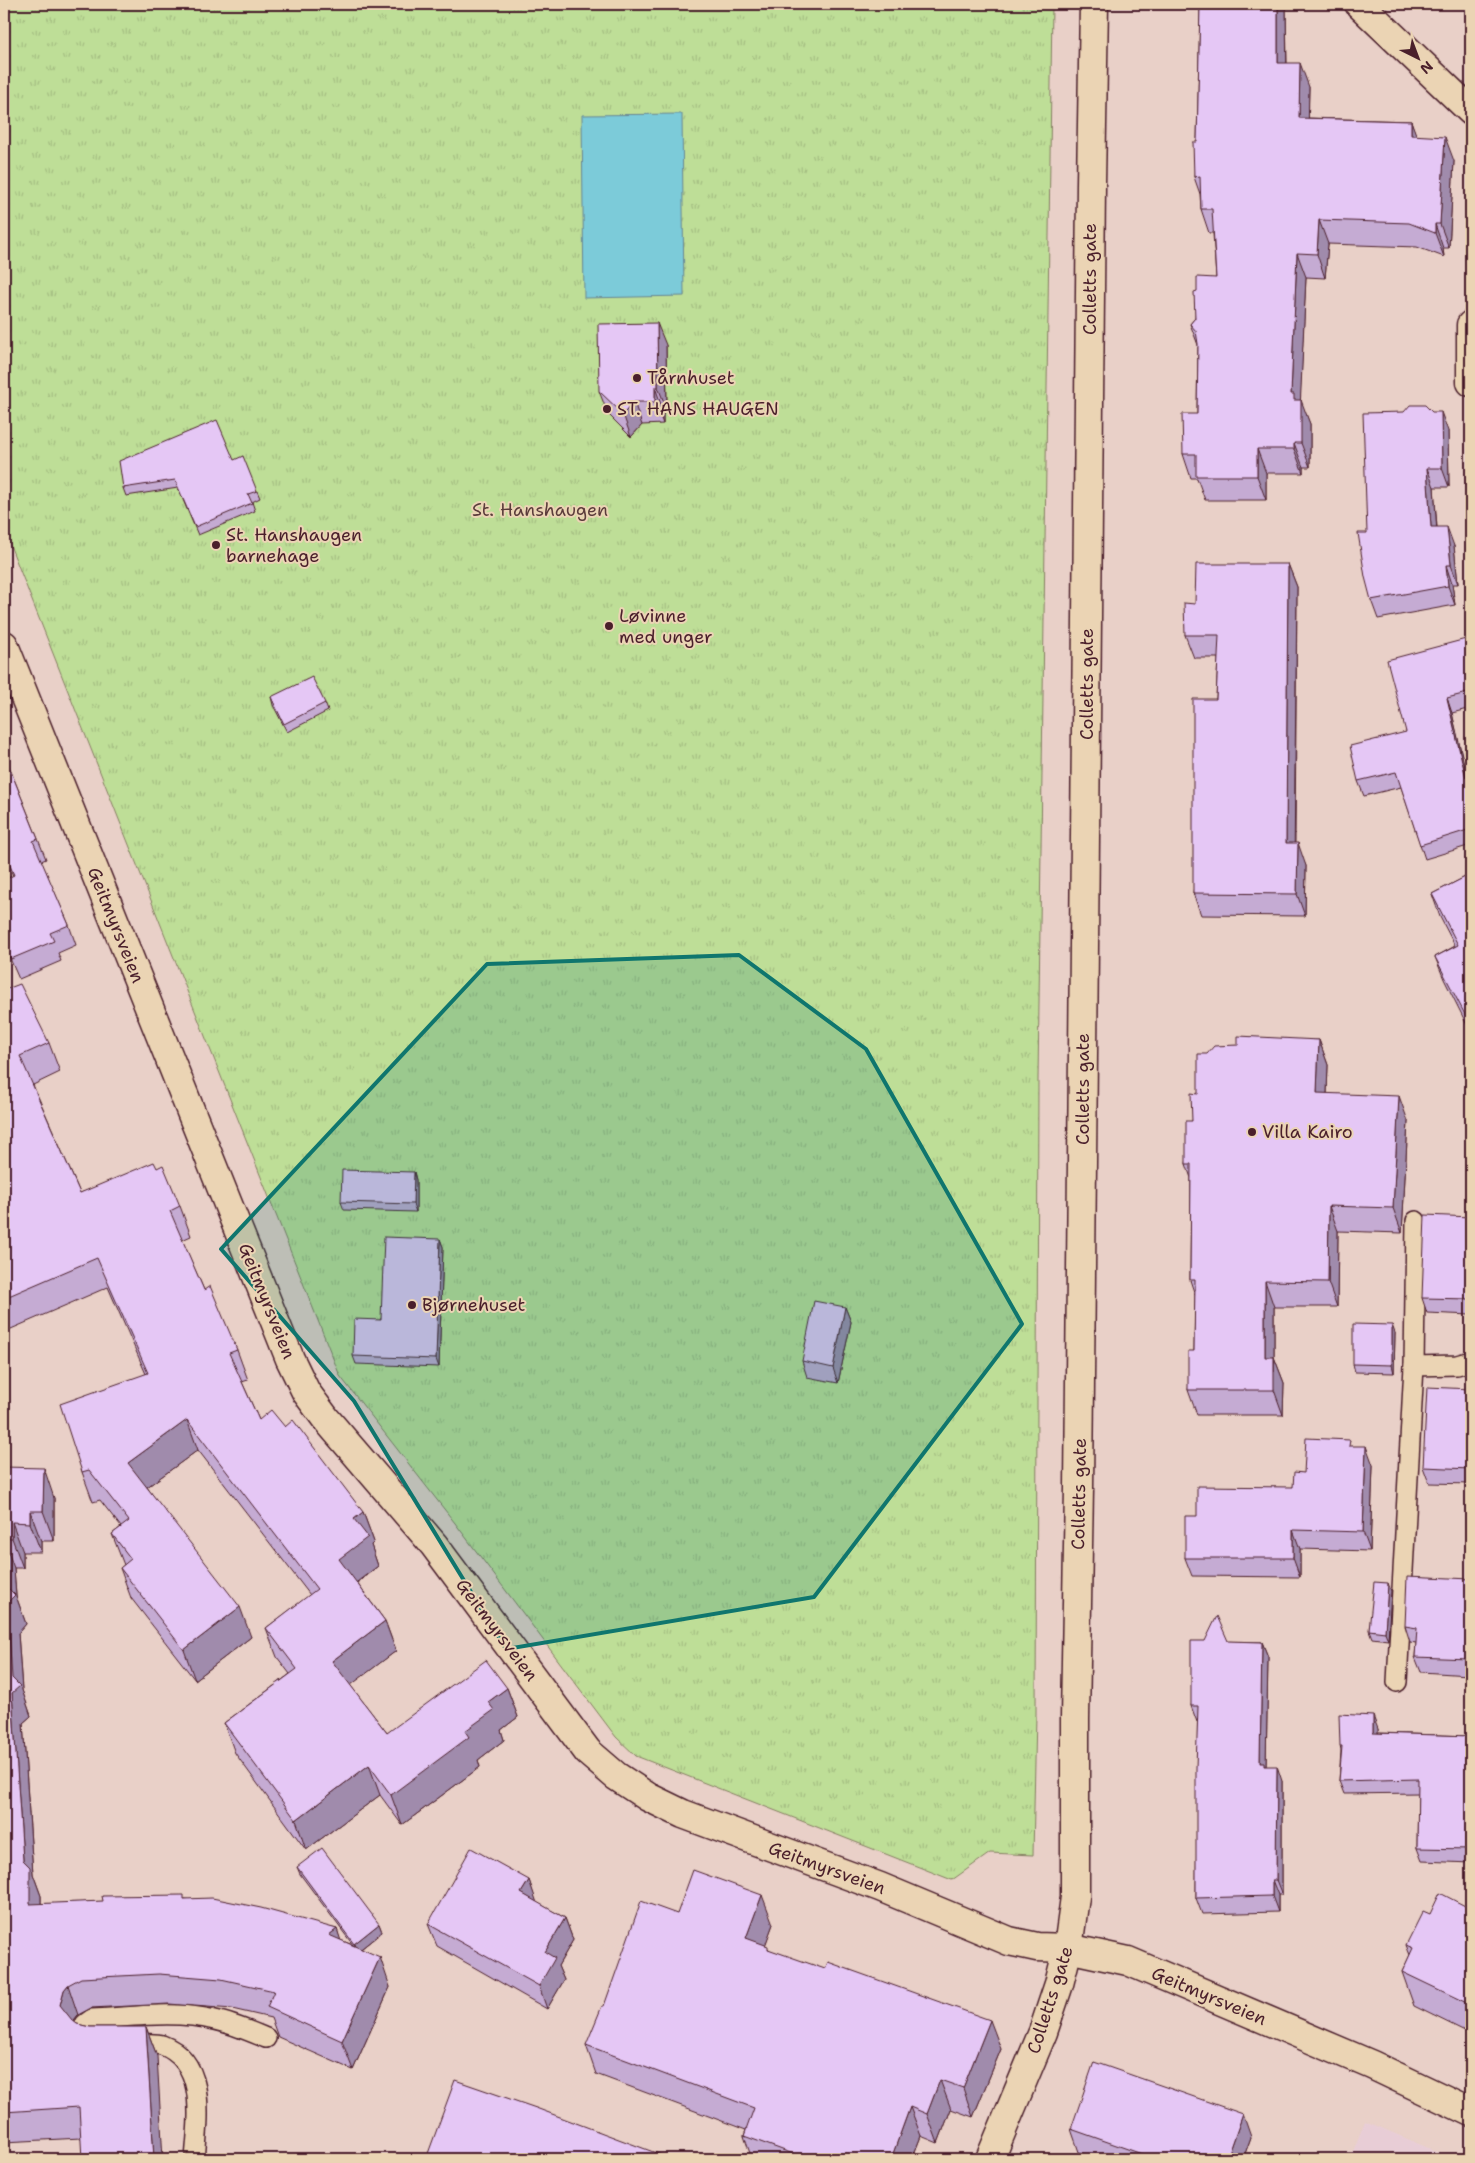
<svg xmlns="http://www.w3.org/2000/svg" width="1475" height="2163" font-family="'Shantell Sans',sans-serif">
	<defs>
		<pattern id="park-tufts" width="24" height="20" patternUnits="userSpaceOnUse" patternTransform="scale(1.25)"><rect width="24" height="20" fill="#bede97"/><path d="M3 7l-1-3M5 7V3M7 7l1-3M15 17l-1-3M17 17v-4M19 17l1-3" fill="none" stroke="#a5be82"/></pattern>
	</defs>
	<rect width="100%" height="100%" fill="#e9d0c8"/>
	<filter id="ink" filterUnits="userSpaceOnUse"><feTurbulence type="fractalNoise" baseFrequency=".02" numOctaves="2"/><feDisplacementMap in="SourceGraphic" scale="10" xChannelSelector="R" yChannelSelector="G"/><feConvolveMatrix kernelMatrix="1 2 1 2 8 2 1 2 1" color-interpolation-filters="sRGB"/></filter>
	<g filter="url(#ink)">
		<!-- built -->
		<polygon fill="#e8cdd6" points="1365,2121 1454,2159 1350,2159"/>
		<!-- park -->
		<polygon fill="url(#park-tufts)" stroke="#847e61" points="4,4 1052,4 1038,1080 1036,1714 1033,1855 990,1853 952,1880 636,1756 616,1737 455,1523 340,1376 4,530"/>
		<!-- water -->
		<polygon fill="#7ccbd9" stroke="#688693" points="682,114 684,296 584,298 582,115"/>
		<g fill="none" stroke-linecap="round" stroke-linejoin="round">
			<defs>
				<g id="service">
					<polyline points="1414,1366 1457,1365 1471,1361"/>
					<polyline points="1397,1682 1414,1366 1416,1221"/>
					<path d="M95,2044L86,2039L82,2032L85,2024L92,2019C132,2017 175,2010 215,2020C233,2024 249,2031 266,2038"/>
					<path d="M127,2045C137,2045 153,2042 162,2045C208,2062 198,2121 195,2159"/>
				</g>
				<g id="minor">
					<polyline points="1471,325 1471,382"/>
					<polyline points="4,645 290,1359 306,1392 326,1419 434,1545 588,1752 616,1776 648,1797 683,1814 880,1887 1009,1941 1037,1947 1068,1948 1128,1961 1372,2065 1471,2112"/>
				</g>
				<polyline id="tertiary" points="1359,4 1471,111"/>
				<polyline id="secondary" points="990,2159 1043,2032 1059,1984 1068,1948 1075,1897 1075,1719 1079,1488 1091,184 1094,4"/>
			</defs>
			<!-- service casing -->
			<use href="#service" stroke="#4a1f2b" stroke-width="22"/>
			<!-- minor casing -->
			<use href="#minor" stroke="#4a1f2b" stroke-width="31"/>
			<!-- tertiary casing -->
			<use href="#tertiary" stroke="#4a1f2b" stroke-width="31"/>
			<!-- secondary casing -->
			<use href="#secondary" stroke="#4a1f2b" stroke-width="31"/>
			<!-- service -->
			<use href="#service" stroke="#ebd4b4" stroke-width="19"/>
			<!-- minor -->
			<use href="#minor" stroke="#ebd4b4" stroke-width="28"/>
			<!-- tertiary -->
			<use href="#tertiary" stroke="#ebd4b4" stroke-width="28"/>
			<!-- secondary -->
			<use href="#secondary" stroke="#ebd4b4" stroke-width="28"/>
		</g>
		<!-- wall -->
		<g fill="#c5abd3" stroke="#4a1f2b">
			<polygon points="1197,4 1285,4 1286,8 1287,63 1309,87 1308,118 1411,121 1416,136 1454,161 1449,248 1443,248 1444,257 1417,247 1328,244 1325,278 1306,277 1300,400 1310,424 1310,467 1303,467 1303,473 1266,473 1266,500 1205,500 1197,478 1191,478 1183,454 1197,414 1198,345 1190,324 1195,318 1197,291 1216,278 1213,233 1209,233 1201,209 1200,194 1194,177 1197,142 1200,10"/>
			<polygon points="666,345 667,410 663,410 663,424 642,425 631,437 608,414 599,391"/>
			<polygon points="1448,431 1449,487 1434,487 1437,527 1454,546 1458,584 1452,584 1455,605 1378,619 1371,600 1367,533"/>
			<polygon points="234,460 257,491 260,498 252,502 255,511 198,535 178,488 126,496 123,488"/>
			<polygon points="1288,564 1297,587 1295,843 1306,866 1305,916 1201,915 1193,893 1216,699 1218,658 1194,658 1185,635 1195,604"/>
			<polygon points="1471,654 1471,708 1452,713 1467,778 1471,777 1471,845 1425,859 1401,787 1364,796 1358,781 1406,732"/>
			<polygon points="271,697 325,703 328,711 287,732 273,705"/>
			<polygon points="4,754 46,859 41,861 69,925 76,945 58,953 61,961 19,979 4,945 4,880 13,876 4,853"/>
			<polygon points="1471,874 1471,1033 1444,979 1435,957 1455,946 1440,917 1432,894"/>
			<polygon points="4,990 49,1043 60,1072 33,1085 80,1193 157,1168 180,1206 191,1236 182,1240 204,1290 237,1350 248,1380 242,1382 259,1420 285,1427 363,1512 374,1542 371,1545 378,1566 357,1583 385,1621 396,1651 350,1685 387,1733 507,1688 518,1717 501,1730 504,1740 478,1760 480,1767 402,1825 380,1795 306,1850 235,1753 224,1723 290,1674 277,1657 266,1628 310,1595 198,1450 147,1487 251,1637 195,1680 131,1598 120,1568 124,1565 112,1534 121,1527 100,1500 93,1502 82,1472 146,1374 108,1287 4,1332"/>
			<polygon points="1319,1040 1328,1065 1327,1094 1408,1121 1402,1233 1338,1231 1337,1307 1274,1307 1274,1357 1284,1383 1283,1415 1197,1415 1188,1390 1194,1351 1195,1295 1190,1280 1191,1178 1186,1164 1192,1121 1207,1054 1238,1045"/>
			<polygon points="414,1172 416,1180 416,1212 344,1210 341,1202"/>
			<polygon points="1471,1217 1471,1315 1427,1313 1422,1298"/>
			<polygon points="440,1239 443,1247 439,1367 356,1364 353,1356"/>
			<polygon points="845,1307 851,1322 838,1383 807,1377 802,1361"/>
			<polygon points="1395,1333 1394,1373 1355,1372 1353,1364"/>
			<polygon points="1471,1389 1471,1484 1429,1483 1423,1467"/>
			<polygon points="1352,1446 1373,1465 1370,1551 1300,1549 1300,1577 1192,1576 1185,1558 1197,1516 1293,1487 1304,1473"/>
			<polygon points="4,1467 54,1498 54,1541 41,1541 41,1552 23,1552 23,1568 14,1568 16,1596 26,1624 18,1633 22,1690 31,1716 23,1723 33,1874 41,1896 41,1904 186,1899 337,1929 340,1940 353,1945 300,1874 297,1867 379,1924 382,1932 361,1949 390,1987 353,2070 278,2037 271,2018 232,2009 169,2004 91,2008 78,2015 74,2020 74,2022 77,2024 90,2027 146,2027 157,2056 81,2138 4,2142"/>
			<polygon points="1471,1579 1471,1680 1469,1675 1421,1672 1415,1657 1416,1643 1410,1642 1405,1626"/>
			<polygon points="1391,1591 1388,1640 1372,1638 1369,1630"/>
			<polygon points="1205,1641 1262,1642 1268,1657 1266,1766 1282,1781 1282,1895 1278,1895 1278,1912 1202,1914 1196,1898 1198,1722 1197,1722 1191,1706"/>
			<polygon points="1378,1729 1378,1733 1471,1736 1471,1863 1422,1861 1417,1848 1418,1793 1344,1794 1339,1781 1341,1751 1340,1746"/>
			<polygon points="529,1880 536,1902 565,1918 573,1940 558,1966 564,1980 547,2009 437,1946 428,1924"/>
			<polygon points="1471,1909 1471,2034 1414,2006 1402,1972 1410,1955 1406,1945 1430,1914"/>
			<polygon points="677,1914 773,1924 765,1945 770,1950 1001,2049 973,2117 951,2109 938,2143 921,2136 912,2159 752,2159 744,2136 746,2130 596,2074 586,2045"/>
			<polygon points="1071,2129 1251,2137 1243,2159 1099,2159 1079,2152"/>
		</g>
		<!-- shaded-wall -->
		<g fill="#a08bac" stroke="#4a1f2b">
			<polygon points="1278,4 1285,4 1286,8 1287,87 1278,63"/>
			<polygon points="1300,63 1309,87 1308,142 1299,118"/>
			<polygon points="1411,121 1420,145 1411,135"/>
			<polygon points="1445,137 1454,161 1449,248 1440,224"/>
			<polygon points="1319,220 1328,244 1325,278 1317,254"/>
			<polygon points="1435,224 1443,248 1444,257 1435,233"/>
			<polygon points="1297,253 1306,277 1300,410 1301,400 1310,424 1310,467 1301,443 1291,394"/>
			<polygon points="657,323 666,345 667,410 658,387"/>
			<polygon points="655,387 663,410 663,424 655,402"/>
			<polygon points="634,402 642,425 631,437 623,414"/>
			<polygon points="1441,412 1448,431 1449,487 1442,468"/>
			<polygon points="1294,443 1303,467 1303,473 1294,449"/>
			<polygon points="1257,449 1266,473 1266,500 1257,476"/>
			<polygon points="1427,468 1434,487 1438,547 1431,527"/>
			<polygon points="1447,527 1454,546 1458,584 1451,565"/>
			<polygon points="1288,564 1297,587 1294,866 1286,843"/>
			<polygon points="1446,565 1452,584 1455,605 1448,586"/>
			<polygon points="1466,639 1471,654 1471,659"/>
			<polygon points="1447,698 1452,713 1471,793 1466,778"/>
			<polygon points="1298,843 1306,866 1305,916 1297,894"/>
			<polygon points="1319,1040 1328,1065 1326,1119 1317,1093"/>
			<polygon points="1399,1096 1408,1121 1402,1233 1393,1208"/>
			<polygon points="414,1172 416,1180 416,1212 413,1204"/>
			<polygon points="1329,1206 1338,1231 1337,1307 1328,1282"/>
			<polygon points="440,1239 443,1247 439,1367 436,1359"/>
			<polygon points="1265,1281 1274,1307 1274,1372 1274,1357 1284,1383 1283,1415 1274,1390 1265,1357"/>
			<polygon points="845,1307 851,1322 838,1383 833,1368"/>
			<polygon points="1392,1325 1395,1333 1394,1373 1392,1365"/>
			<polygon points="187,1420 198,1450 139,1493 128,1463"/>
			<polygon points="1366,1446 1373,1465 1370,1551 1363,1532"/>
			<polygon points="44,1468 54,1498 54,1541 43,1511"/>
			<polygon points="30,1511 41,1541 41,1552 30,1523"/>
			<polygon points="363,1512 374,1542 371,1545 378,1566 349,1588 339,1559 354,1519"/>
			<polygon points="12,1522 23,1552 23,1568 12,1538"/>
			<polygon points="1293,1530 1300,1549 1300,1577 1293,1558"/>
			<polygon points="4,1541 14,1568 16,1596 26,1624 18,1633 22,1690 31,1716 23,1723 33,1874 41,1896 41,1934 30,1904 23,1860 12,1693"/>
			<polygon points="1388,1583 1391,1591 1388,1640 1385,1632"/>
			<polygon points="240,1607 251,1637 195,1680 184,1650"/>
			<polygon points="385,1621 396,1651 343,1691 332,1661"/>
			<polygon points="1262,1642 1268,1657 1266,1767 1260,1762"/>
			<polygon points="507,1688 518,1717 501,1730 504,1740 478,1760 480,1767 402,1825 391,1795 465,1731 488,1702"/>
			<polygon points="1373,1716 1378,1729 1378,1746 1373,1733"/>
			<polygon points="369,1765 380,1795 306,1850 296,1820"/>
			<polygon points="1277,1766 1282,1781 1282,1895 1276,1880"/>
			<polygon points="529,1880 537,1903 521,1893"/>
			<polygon points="1272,1880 1278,1895 1278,1912 1272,1896"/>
			<polygon points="762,1895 773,1924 757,1968 746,1938"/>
			<polygon points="565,1918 573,1940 558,1966 564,1980 547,2009 539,1986 545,1952"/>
			<polygon points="379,1924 382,1932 357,1952 354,1944"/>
			<polygon points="337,1929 347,1959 329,1935"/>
			<polygon points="380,1957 390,1987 353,2070 342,2041"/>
			<polygon points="68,1985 78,2015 74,2020 71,2034 60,2005 64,1990"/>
			<polygon points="990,2020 1001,2049 973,2117 963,2088"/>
			<polygon points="146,2027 157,2056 163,2159 154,2159"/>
			<polygon points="940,2080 951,2109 938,2143 927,2114"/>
			<polygon points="910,2107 921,2136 912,2159 891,2159"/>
			<polygon points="1243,2114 1251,2137 1243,2159 1227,2159"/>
		</g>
		<!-- building -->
		<g fill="#e5c7f5" stroke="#4a1f2b">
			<polygon points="1200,4 1278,4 1278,63 1300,63 1299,118 1411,121 1411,135 1445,137 1440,224 1435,224 1435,233 1409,223 1319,220 1317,254 1297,253 1291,394 1294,394 1294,400 1301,400 1301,443 1294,443 1294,449 1257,449 1257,476 1196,476 1196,454 1183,454 1182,414 1197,414 1198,344 1196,331 1190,324 1195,318 1194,292 1197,291 1197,277 1216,278 1212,209 1201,209 1200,176 1194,177 1193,142 1197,142"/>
			<polygon points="657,323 658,387 655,387 655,402 634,402 623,414 599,391 598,324"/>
			<polygon points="1410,405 1425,405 1432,412 1441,412 1442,468 1427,468 1431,527 1447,527 1451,565 1446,565 1448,586 1371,600 1365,577 1358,533 1367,533 1363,413 1404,412"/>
			<polygon points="217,420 234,460 243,456 257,491 248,494 252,503 195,527 175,480 123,488 119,461"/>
			<polygon points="1196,564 1288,564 1286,843 1298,843 1297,894 1193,893 1193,699 1216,699 1219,635 1185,635 1184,603 1195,604"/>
			<polygon points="1466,639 1471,659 1471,692 1447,698 1466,778 1471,777 1471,829 1420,845 1396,772 1358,781 1350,746 1406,732 1387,660"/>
			<polygon points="312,677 325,703 284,724 271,697"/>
			<polygon points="4,754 38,839 33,841 69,925 50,933 54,941 11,959 4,942 4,880 14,875 4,851"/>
			<polygon points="1471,874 1471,1026 1435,957 1458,945 1432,894"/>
			<polygon points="20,984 49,1043 20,1056 80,1193 154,1162 157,1168 163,1165 180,1206 170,1211 204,1290 210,1286 237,1350 229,1353 259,1420 271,1410 285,1427 293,1420 363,1512 354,1519 368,1537 339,1559 385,1621 332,1661 387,1733 486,1660 507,1688 488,1702 494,1710 465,1731 469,1737 391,1795 369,1765 296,1820 224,1723 297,1669 266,1628 317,1589 187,1420 128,1463 240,1607 184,1650 120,1568 131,1559 112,1534 129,1521 89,1470 82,1472 60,1404 148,1373 97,1258 4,1298 4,990"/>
			<polygon points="1238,1036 1319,1040 1317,1093 1399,1096 1393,1208 1329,1206 1328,1282 1265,1281 1265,1357 1274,1357 1274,1390 1188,1390 1188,1351 1194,1351 1195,1280 1190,1280 1191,1164 1186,1164 1186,1121 1192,1121 1191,1093 1198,1094 1198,1054 1207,1054 1214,1046 1238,1045"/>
			<polygon points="342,1170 414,1172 413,1204 341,1202"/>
			<polygon points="1425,1215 1471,1217 1471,1299 1422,1298"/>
			<polygon points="384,1237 440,1239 436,1359 353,1356 354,1319 381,1320"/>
			<polygon points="814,1301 845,1307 833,1368 802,1361"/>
			<polygon points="1353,1324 1392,1325 1392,1365 1353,1364"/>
			<polygon points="1427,1387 1471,1389 1471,1469 1423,1467"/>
			<polygon points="1306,1438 1350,1440 1349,1446 1366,1446 1363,1532 1293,1530 1293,1558 1185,1558 1185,1516 1197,1516 1197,1486 1293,1487 1294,1472 1304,1473"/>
			<polygon points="4,1467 44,1468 43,1511 30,1511 30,1523 12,1522 12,1538 4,1538"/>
			<polygon points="4,1551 6,1586 15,1595 7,1603 12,1678 20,1686 12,1693 23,1860 30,1867 30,1904 103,1901 102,1896 184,1895 184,1899 212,1898 261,1908 337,1929 329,1935 380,1957 342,2041 267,2007 274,1991 221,1979 159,1974 81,1978 68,1985 64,1990 60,2005 72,2020 77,2024 90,2027 146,2027 154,2159 82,2159 79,2107 4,2112"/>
			<polygon points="1407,1576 1471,1579 1471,1672 1468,1672 1469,1659 1415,1657 1417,1628 1405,1626"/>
			<polygon points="1374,1582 1388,1583 1385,1632 1369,1630"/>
			<polygon points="1217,1616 1228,1641 1262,1642 1260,1762 1264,1762 1264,1766 1277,1766 1276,1880 1272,1880 1272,1896 1196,1898 1196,1768 1198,1706 1191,1706 1191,1641 1205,1641"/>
			<polygon points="1339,1714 1373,1716 1373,1733 1471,1736 1471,1849 1417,1848 1418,1779 1339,1781 1342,1746 1340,1746"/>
			<polygon points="322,1848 379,1924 354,1944 297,1867"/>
			<polygon points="471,1848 529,1880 521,1893 565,1918 545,1952 555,1958 539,1986 428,1924"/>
			<polygon points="693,1870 762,1895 746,1938 768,1946 768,1949 825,1969 828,1962 990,2020 963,2088 940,2080 927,2114 910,2107 891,2159 807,2159 744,2136 754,2108 586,2045 602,2006 604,2006 641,1901 677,1914"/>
			<polygon points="1440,1893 1471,1909 1471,2005 1402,1972 1413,1948 1406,1945 1423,1911 1430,1914"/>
			<polygon points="1094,2062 1243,2114 1227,2159 1156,2159 1071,2129"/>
			<polygon points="455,2080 536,2108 672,2159 426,2159"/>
		</g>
	</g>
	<!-- marked area -->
	<path fill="#0f766e" fill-opacity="0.2" stroke="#0f766e" stroke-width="4" stroke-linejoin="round" d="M739,955L866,1049L1022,1324L814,1597L506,1649L354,1401L221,1249L487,964Z"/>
	<!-- markers -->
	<g fill="#4a1f2b" stroke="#ebd4b4" stroke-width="2">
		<circle cx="637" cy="378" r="5"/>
		<circle cx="607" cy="409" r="5"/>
		<circle cx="216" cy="545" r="5"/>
		<circle cx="609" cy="626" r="5"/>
		<circle cx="1252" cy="1132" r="5"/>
		<circle cx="412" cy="1305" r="5"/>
	</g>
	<g text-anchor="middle" stroke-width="4" stroke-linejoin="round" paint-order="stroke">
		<!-- street labels -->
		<g font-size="18" fill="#4a1f2b" stroke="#ebd4b4">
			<text transform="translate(1090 279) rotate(-90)" y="6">Colletts gate</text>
			<text transform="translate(1087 684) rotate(-90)" y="6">Colletts gate</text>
			<text transform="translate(116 925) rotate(68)" y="6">Geitmyrsveien</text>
			<text transform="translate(1083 1089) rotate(-90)" y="6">Colletts gate</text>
			<text transform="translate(267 1301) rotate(68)" y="6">Geitmyrsveien</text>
			<text transform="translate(1079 1494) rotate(-89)" y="6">Colletts gate</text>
			<text transform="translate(497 1630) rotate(53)" y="6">Geitmyrsveien</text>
			<text transform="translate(827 1868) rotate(20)" y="6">Geitmyrsveien</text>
			<text transform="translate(1209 1996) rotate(23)" y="6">Geitmyrsveien</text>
			<text transform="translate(1050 2000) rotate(-72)" y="6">Colletts gate</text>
		</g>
		<!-- poi labels -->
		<g font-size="18" fill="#4a1f2b" stroke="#ebd4b4" text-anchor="start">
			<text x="647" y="384">Tårnhuset</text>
			<text x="617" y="415">ST. HANS HAUGEN</text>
			<text x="226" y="541">St. Hanshaugen<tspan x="226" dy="21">barnehage</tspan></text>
			<text x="619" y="622">Løvinne<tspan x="619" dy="21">med unger</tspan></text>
			<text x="1262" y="1138">Villa Kairo</text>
			<text x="422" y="1311">Bjørnehuset</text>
		</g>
		<!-- park labels -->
		<g font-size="18" fill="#5b3c3b" stroke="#ebd4b4">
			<text x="540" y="516">St. Hanshaugen</text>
		</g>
	</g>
	<!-- margin -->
	<rect width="1475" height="2163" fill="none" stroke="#ebd4b4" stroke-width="20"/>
	<rect x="10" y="10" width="1455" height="2143" fill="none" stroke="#4a1f2b" stroke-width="2" filter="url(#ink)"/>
	<!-- north arrow -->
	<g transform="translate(1418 58) rotate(138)" stroke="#ebd4b4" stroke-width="4" paint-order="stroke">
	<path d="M0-4L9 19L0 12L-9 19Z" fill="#4a1f2b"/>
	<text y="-8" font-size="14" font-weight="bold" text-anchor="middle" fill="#4a1f2b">N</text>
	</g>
</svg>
